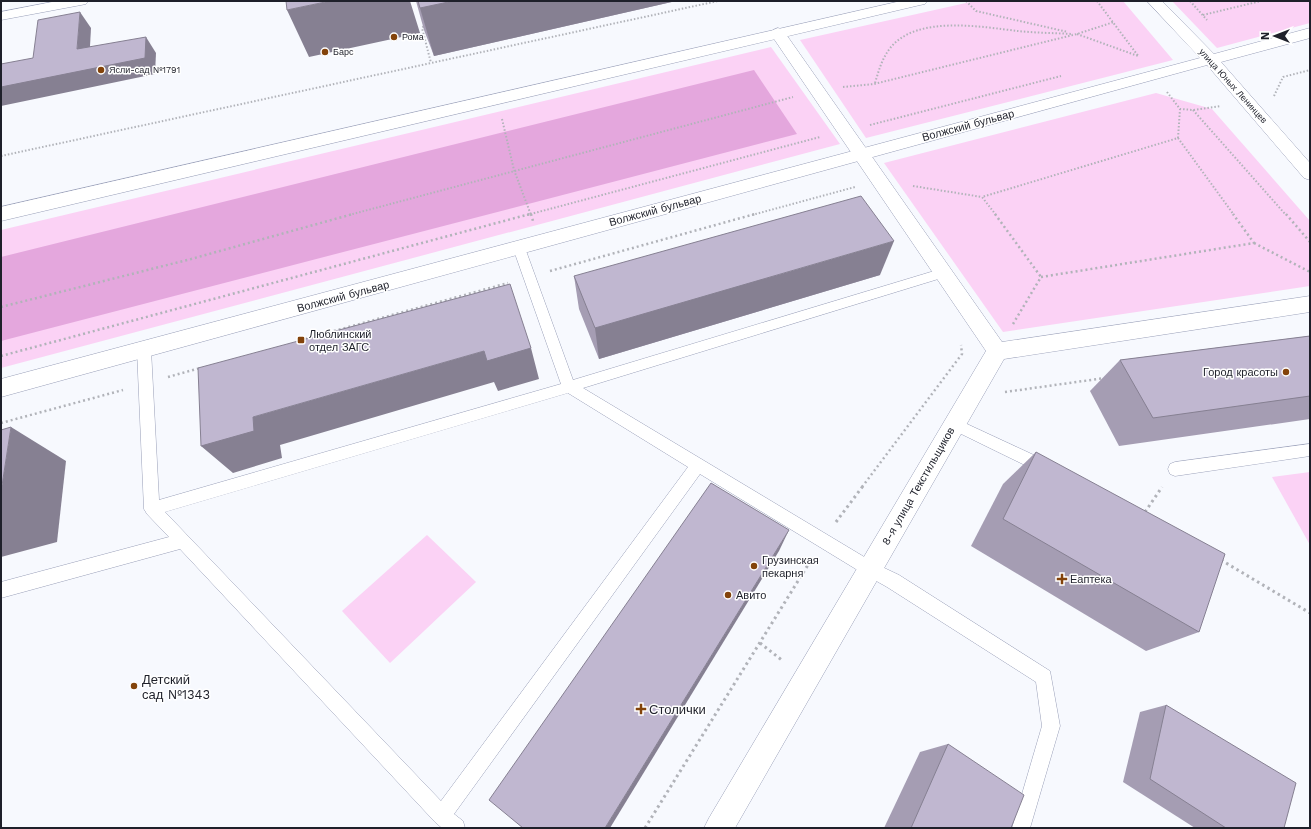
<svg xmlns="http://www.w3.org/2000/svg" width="1311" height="829" font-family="'Work Sans',sans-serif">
	<rect width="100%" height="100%" fill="#f7f9fe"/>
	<!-- green -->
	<g fill="#fbd2f5">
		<polygon points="975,1 1123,1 1173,60 866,138 800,40"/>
		<polygon points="1172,1 1310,1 1310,23 1217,48"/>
		<polygon points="771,47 840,144 1,368 1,230"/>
		<polygon points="1156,93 1212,109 1310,221 1310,286 1003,332 884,163"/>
		<polygon points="1310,472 1310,545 1272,477"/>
		<polygon points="427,535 476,582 390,663 342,611"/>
	</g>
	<!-- forest -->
	<polygon fill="#e4a7dd" points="754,70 797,134 1,341 1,257"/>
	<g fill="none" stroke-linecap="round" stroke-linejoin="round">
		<defs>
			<g id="service">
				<path d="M519,243L523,245L525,248L573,380L944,268L948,270L950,273L948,276L583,388L876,564L899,575L1050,671L1060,726L1030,828H1012L1042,726L1036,682L887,587L864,574L700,474L454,814L463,821L465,828H442L435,822L180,549L1,598V582L169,537L147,514L144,509L137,350L139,346L144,345L149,346L151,350L159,500L561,384L513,248L515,245ZM568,393L688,467L441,801L165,512Z"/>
				<polygon points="954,418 1051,463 1053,468 1051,473 1046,475 1041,473 949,428 947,424 949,420"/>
				<polygon points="1310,444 1310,456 1175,476 1170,474 1168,469 1170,464 1175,462"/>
			</g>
			<g id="tertiary">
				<polygon points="57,1 88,1 86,4 81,5 1,20 1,12"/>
				<polygon points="778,28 783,30 1002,342 1310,296 1310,312 1004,359 735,828 704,828 709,818 986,351 770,33 773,30"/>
			</g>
			<g id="secondary">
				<polygon points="901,1 927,1 925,4 920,5 1,221 1,207"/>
				<polygon points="1147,1 1162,1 1214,54 1310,28 1310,38 1221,62 1310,163 1310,180 1304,178 1207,65 1,397 1,379 1200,58"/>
			</g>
		</defs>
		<!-- service casing -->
		<use href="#service" stroke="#9aa0b9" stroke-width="1"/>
		<!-- tertiary casing -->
		<use href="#tertiary" stroke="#9aa0b9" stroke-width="1"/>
		<!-- secondary casing -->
		<use href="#secondary" stroke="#9aa0b9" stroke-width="1"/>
		<!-- path-far2 -->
		<g stroke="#b1b3b9" stroke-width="2" stroke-dasharray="1.5 2" stroke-linecap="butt">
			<polyline points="966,1 976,11 1068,32"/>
			<polyline points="1097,1 1139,57"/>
			<polyline points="1190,1 1207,20"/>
			<polyline points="1203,15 1261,1"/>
			<polyline points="426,24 422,28 431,63"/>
			<polyline points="1077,34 1138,56"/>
			<path d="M875,83C879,70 882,58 891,47C918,15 982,27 1018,31C1036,33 1055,33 1073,34"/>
			<polyline points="843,87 874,84 1077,34 1114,22"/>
			<polyline points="1167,92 1180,109 1193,110 1221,106"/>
			<polyline points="1274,96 1283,77 1310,70"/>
			<polyline points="1193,110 1286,215"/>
			<polyline points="502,119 514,170 531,215"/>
			<polyline points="870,125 1061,76"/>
			<polyline points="1178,138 1180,109"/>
			<polyline points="1,156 718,1"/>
			<polyline points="913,186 982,197"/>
			<polyline points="349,215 793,97"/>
			<polyline points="527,215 820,137"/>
			<polyline points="752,215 855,187"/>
			<polyline points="996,215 982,197 1178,138 1234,215"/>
		</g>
		<!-- path-far1 -->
		<g stroke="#b1b3b9" stroke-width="2.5" stroke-dasharray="2 3" stroke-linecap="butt">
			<polyline points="531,214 533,221"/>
			<polyline points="995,214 1041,277"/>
			<polyline points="1286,214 1310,242"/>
			<polyline points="1254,243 1310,272"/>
			<polyline points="550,271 755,214"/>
			<polyline points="1041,277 1254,243 1233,214"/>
			<polyline points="1,307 191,259 353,214"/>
			<polyline points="1013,324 1041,277"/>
			<polyline points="305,339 508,283"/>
			<polyline points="1,356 530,214"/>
			<polyline points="168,377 200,368"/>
			<polyline points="1005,392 1105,378"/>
			<polyline points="1,423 123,390"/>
			<polyline points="862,487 962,354 961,345"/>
		</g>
		<!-- path -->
		<g stroke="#b1b3b9" stroke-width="3" stroke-dasharray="2.5 3.5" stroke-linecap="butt">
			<polyline points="1145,512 1162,487"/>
			<polyline points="836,522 863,486"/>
			<polyline points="1221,560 1310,613"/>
			<polyline points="760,643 783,661"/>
			<polyline points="645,828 811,560"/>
		</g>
		<!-- service -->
		<use href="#service" fill="#fff" fill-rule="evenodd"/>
		<!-- tertiary -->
		<use href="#tertiary" fill="#fff" fill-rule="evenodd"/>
		<!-- secondary -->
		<use href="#secondary" fill="#fff" fill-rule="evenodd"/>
	</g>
	<!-- wall -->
	<g fill="#a59db3">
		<polygon points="416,1 676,1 434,56 424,30"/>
		<polygon points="880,275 599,359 579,309 574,276"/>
		<polygon points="1310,336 1310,419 1119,446 1090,391 1120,360"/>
		<polygon points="1036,452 1199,632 1146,651 971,546 1003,484"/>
		<polygon points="1166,705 1284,828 1195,828 1123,782 1140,712"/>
		<polygon points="948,744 1011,828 884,828 920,752"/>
	</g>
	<!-- shaded-wall -->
	<g fill="#868092">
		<polygon points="330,1 410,1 420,33 309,57 287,10"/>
		<polygon points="453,1 676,1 434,56 420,8"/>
		<polygon points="80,12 91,28 89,65 77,49"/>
		<polygon points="146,37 156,53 155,74 1,106 1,87"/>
		<polygon points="894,241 880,275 599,359 595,328"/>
		<polygon points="531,348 539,379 498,391 494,382 280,445 282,458 233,473 201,446 253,417 484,351"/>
		<polygon points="11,427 66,461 57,542 1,557 1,492"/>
		<polygon points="789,530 779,551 610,828 605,828"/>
	</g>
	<!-- building -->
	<g fill="#c0b7d0" stroke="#868092">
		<polygon points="286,1 330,1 287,10"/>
		<polygon points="418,1 453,1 420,8"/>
		<polygon points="80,12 77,49 146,37 145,58 1,87 1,64 33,58 38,20"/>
		<polygon points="861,196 894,241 595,328 574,276"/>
		<polygon points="510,284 531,348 487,361 484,351 253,417 254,431 201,446 198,368"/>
		<polygon points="1310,336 1310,396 1153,418 1120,360"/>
		<polygon points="11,427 1,492 1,430"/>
		<polygon points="1036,452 1225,554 1199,632 1003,519"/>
		<polygon points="711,483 789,530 605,828 523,828 489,800"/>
		<polygon points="1166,705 1296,783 1284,828 1226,828 1150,779"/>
		<polygon points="948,744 1024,795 1011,828 911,828"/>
	</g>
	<!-- markers -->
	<g fill="#83430a" stroke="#fff" stroke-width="1.5">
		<circle cx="394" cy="37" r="4"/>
		<circle cx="325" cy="52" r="4"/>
		<circle cx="101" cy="70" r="4"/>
		<rect x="297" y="336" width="8" height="8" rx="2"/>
		<circle cx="1286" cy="372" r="4"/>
		<circle cx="754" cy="566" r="4"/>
		<path d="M1060 573h4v4h4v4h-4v4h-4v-4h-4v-4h4z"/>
		<circle cx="728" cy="595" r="4"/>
		<circle cx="134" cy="686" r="4"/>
		<path d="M639 703h4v4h4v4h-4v4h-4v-4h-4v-4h4z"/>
	</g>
	<g text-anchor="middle" stroke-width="3" stroke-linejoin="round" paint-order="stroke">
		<!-- far-poi labels -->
		<g font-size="9" fill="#1e202a" stroke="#fff" text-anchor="start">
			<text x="402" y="40">Рома</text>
			<text x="333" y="55">Барс</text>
			<text x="109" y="73">Ясли-сад №1791</text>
		</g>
		<!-- far-street labels -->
		<g font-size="9" fill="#1e202a" stroke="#fff">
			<text transform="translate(1233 86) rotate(48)" y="3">улица Юных Ленинцев</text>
		</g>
		<!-- street labels -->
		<g font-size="11" fill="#1e202a" stroke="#fff">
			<text transform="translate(968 125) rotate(-15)" y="4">Волжский бульвар</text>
			<text transform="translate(655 210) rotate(-15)" y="4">Волжский бульвар</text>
			<text transform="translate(343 296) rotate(-15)" y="4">Волжский бульвар</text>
			<text transform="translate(918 486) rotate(-60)" y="4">8-я улица Текстильщиков</text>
		</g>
		<!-- poi labels -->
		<g font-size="11" fill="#1e202a" stroke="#fff" text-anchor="start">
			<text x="309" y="338">Люблинский<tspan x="309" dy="13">отдел ЗАГС</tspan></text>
			<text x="1278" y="376" text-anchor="end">Город красоты</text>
			<text x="762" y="564">Грузинская<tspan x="762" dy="13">пекарня</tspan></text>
			<text x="1070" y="583">Еаптека</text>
			<text x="736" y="599">Авито</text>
		</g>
		<!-- near-poi labels -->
		<g font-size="13" fill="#1e202a" stroke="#fff" text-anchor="start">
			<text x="142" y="684">Детский<tspan x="142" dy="15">сад №1343</tspan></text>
			<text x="649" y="714">Столички</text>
		</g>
	</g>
	<!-- border -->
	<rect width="1311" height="829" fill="none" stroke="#1e202a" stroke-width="4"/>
	<!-- north arrow -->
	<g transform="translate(1275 36) rotate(270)" stroke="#ffffff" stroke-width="3" paint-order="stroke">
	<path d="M0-3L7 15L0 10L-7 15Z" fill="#1e202a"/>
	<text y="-6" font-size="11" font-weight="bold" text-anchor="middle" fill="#1e202a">N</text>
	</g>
</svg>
